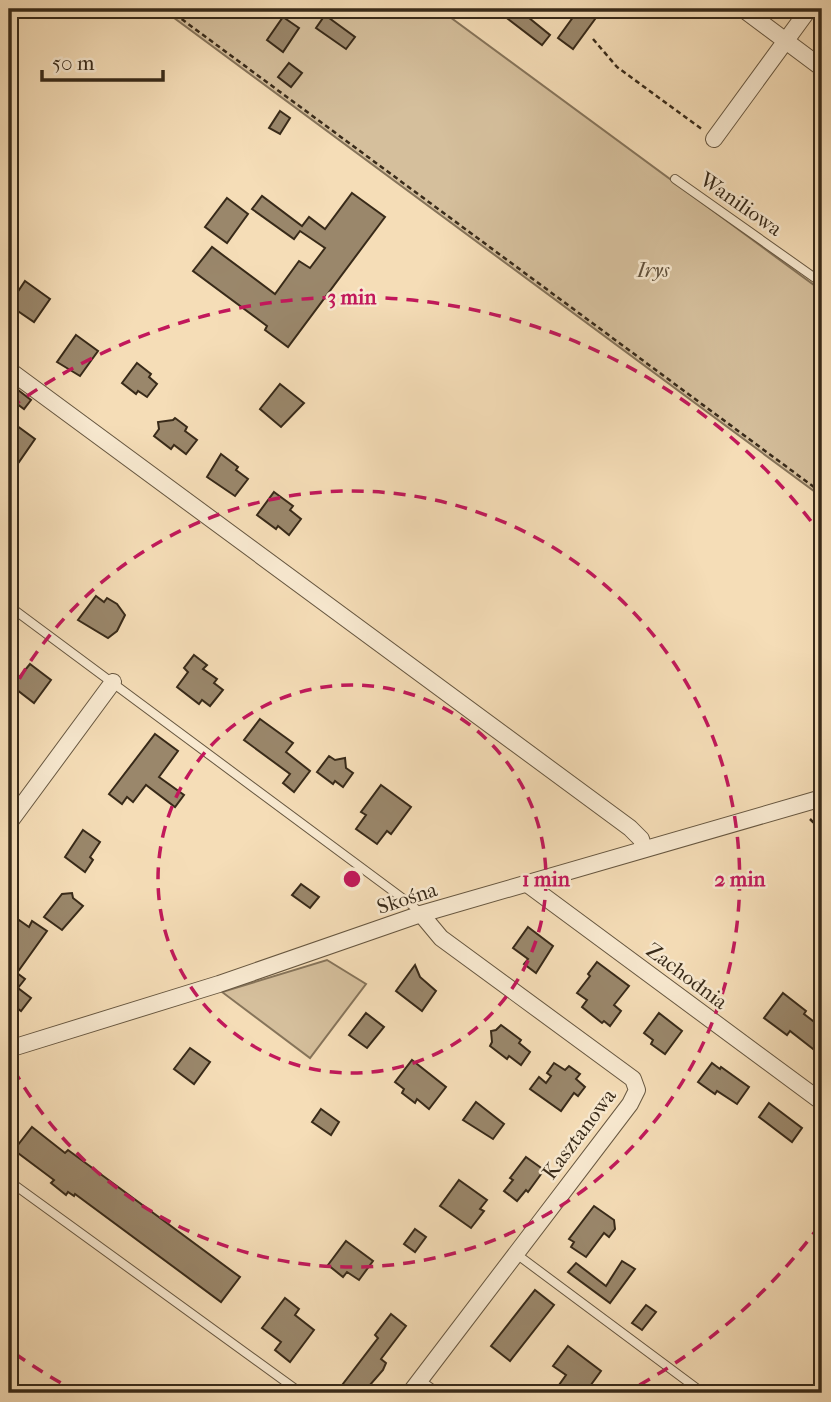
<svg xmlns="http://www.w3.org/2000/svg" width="831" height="1402" font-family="'IM FELL French Canon',serif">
	<rect width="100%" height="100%" fill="#f5ddb7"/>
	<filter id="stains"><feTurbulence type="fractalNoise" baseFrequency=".00286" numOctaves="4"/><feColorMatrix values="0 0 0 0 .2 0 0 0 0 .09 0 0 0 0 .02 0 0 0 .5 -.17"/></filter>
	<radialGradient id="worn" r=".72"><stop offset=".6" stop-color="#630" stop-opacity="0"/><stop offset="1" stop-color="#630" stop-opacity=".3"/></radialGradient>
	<!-- green -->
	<g fill="#d5bf9c" stroke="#86745a" stroke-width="2">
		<polygon points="162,9 439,9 822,291 822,497"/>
		<polygon points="327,960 366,984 310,1058 222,992"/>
	</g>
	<!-- building -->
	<g fill="#9a876b" stroke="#382a19" stroke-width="2">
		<polygon points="495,9 518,9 550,35 542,45"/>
		<polygon points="579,9 590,9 598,15 573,49 558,38"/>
		<polygon points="325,15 355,37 346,49 316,28"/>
		<polygon points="283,17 299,28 283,52 267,40"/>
		<polygon points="289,63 302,73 291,87 278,77"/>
		<polygon points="280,111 290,118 280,134 269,128"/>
		<polygon points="352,193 385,217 288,347 265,330 267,326 193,271 212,247 275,294 299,261 310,268 325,248 300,231 294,239 252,209 262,196 302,226 309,217 325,229"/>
		<polygon points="227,198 248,214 227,243 205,227"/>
		<polygon points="25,281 50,299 34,322 9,305"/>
		<polygon points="76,335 98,351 80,376 57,362"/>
		<polygon points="137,363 151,374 149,377 157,384 147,397 138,391 136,394 122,383"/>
		<polygon points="9,383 31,400 24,409 9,398"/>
		<polygon points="280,384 304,403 281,427 260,409"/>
		<polygon points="175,418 187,427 185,431 197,440 186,454 174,445 171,449 154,436 159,429 158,422 173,420"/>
		<polygon points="9,420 35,439 19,462 9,455"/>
		<polygon points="221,454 238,467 236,470 248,479 235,496 207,477"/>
		<polygon points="274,492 293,506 290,510 301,519 289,535 278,526 276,529 257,515"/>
		<polygon points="96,596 104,602 107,598 117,604 125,615 117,631 108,638 78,620"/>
		<polygon points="194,655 207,665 203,669 217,679 214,683 223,690 210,706 202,700 199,704 177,687 188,672 184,668"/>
		<polygon points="30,664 51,680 34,703 12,686"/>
		<polygon points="260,719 293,743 286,752 310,771 294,792 283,783 290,774 244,740"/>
		<polygon points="155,734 178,751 159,777 184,795 175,807 146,785 133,802 127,797 122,804 109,794"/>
		<polygon points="329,756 335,760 345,758 346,768 353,773 343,787 335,781 333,784 317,772"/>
		<polygon points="381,785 411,807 391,834 387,831 377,844 356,829 366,815 361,812"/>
		<polygon points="83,830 100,842 90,857 93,860 85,872 65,857"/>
		<polygon points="301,884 319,897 310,908 292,895"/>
		<polygon points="72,893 73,898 83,906 62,930 44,917 62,894"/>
		<polygon points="19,920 29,927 32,921 47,931 17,973 25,979 18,988 31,998 21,1011 9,1002 9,936"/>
		<polygon points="528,927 553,946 536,973 524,964 528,959 513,948"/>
		<polygon points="597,962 629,986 614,1005 621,1011 610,1026 604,1021 602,1023 582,1007 587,1000 577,993 590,976 588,974"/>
		<polygon points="415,965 420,977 436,991 422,1011 396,991"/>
		<polygon points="783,993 806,1011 804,1014 822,1028 822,1056 790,1031 787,1035 764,1018"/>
		<polygon points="366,1013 384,1027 367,1048 349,1035"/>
		<polygon points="659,1013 682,1031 665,1054 651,1044 653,1040 644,1033"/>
		<polygon points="501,1025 521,1040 519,1043 530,1052 521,1065 509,1056 507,1059 490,1046 492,1042 491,1031 496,1030"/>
		<polygon points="190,1048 210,1062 194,1084 174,1069"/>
		<polygon points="412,1060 446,1087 429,1109 417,1099 415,1103 402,1093 404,1089 395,1082"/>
		<polygon points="554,1063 565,1070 569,1066 580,1074 576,1079 585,1087 578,1096 574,1093 561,1111 530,1089 539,1077 546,1083 551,1076 547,1073"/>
		<polygon points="712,1063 720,1069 721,1067 749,1087 737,1104 717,1091 715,1094 698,1082"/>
		<polygon points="476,1102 504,1124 493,1139 463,1120"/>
		<polygon points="769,1103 802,1128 792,1142 759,1117"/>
		<polygon points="321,1109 339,1122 331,1135 312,1122"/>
		<polygon points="32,1127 65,1153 68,1150 240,1277 221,1302 75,1194 74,1196 68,1192 66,1195 51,1183 54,1180 14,1150"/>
		<polygon points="526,1157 544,1170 528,1192 526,1190 517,1201 504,1191 513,1180 510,1178"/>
		<polygon points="459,1180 487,1200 480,1209 484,1211 471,1228 440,1206"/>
		<polygon points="594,1206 614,1220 615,1229 609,1237 604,1233 586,1257 571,1247 574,1242 569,1239"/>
		<polygon points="415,1229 426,1237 415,1252 404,1244"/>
		<polygon points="346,1241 373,1261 359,1280 347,1272 343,1277 328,1265"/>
		<polygon points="622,1261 635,1269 610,1303 568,1272 576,1263 606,1286"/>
		<polygon points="535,1290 554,1305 510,1361 491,1346"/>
		<polygon points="285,1298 299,1309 295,1315 314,1330 290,1362 275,1350 281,1342 262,1328"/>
		<polygon points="646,1305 656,1312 642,1330 632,1323"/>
		<polygon points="391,1314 406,1326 381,1359 386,1363 383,1370 363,1393 336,1393 378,1338 375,1335"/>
		<polygon points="568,1346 601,1371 585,1393 570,1393 559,1385 566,1375 553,1366"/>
	</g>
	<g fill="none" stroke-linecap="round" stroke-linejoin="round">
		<defs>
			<g id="lane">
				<polyline points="675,179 822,283"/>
				<polyline points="9,606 413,906 421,914"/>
				<polyline points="9,1181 301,1393"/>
				<polyline points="515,1253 703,1393"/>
				<polyline points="420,1380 438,1393"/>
			</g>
			<g id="street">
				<polyline points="743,9 822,68"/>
				<polyline points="714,139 809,9"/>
				<polyline points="9,370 630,828 641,839 644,849"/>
				<polyline points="9,823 113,682"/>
				<polyline points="526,883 822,1102"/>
				<polyline points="9,1049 219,984 421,914 822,798"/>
				<polyline points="410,1393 630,1104 637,1090 633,1079 441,938 421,914"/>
			</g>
		</defs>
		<!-- lane casing -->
		<use href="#lane" stroke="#675740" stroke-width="10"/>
		<!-- street casing -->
		<use href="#street" stroke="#675740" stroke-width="18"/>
		<!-- path -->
		<g stroke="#382a19" stroke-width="2.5" stroke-dasharray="5 3.5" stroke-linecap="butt">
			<polyline points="168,9 822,493"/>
			<polyline points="593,39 617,67 703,130"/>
			<polyline points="810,819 822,831"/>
		</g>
		<!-- lane -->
		<use href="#lane" stroke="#f8e9d0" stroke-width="8"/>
		<!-- street -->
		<use href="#street" stroke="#f8e9d0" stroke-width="16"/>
	</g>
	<!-- distance rings -->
	<g fill="none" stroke="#c2185b" stroke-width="3.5" stroke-dasharray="12 9">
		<circle cx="352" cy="879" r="194"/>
		<path d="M9 697A388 388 0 1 1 9 1061"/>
		<path d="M820 1225A582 582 0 0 1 625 1393M79 1393A582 582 0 0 1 10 1350M10 408A582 582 0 0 1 820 533"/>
	</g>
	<g text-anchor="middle" stroke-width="5" stroke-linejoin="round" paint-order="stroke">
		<!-- street labels -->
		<g font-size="21" fill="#382a19" stroke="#f8e9d0">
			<text transform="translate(741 204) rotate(35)" y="7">Waniliowa</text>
			<text transform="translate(407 898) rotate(-18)" y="7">Skośna</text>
			<text transform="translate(687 976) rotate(37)" y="7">Zachodnia</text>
			<text transform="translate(579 1134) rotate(-53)" y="7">Kasztanowa</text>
		</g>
		<!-- park labels -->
		<g font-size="21" font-style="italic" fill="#5f4f3a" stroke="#f8e9d0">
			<text x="653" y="277">Irys</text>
		</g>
	</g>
	<circle cx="352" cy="879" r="10" fill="#c2185b" stroke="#f8e9d0" stroke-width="3.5"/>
	<g font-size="21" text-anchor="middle" font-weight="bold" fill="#c2185b" stroke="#f8e9d0" stroke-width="5" stroke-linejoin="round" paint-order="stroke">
		<text x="352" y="304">3 min</text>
		<text x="546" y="886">1 min</text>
		<text x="740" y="886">2 min</text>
	</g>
	<!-- margin -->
	<rect width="831" height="1402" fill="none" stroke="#f5ddb7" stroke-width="35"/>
	<rect x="10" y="10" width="810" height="1381" fill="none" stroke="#382a19" stroke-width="3.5"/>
	<rect x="18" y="18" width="796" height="1367" fill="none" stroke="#382a19" stroke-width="2"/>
	<!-- scale -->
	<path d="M42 70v10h121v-10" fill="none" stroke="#382a19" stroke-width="3.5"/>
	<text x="52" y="70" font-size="21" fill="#382a19" stroke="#f8e9d0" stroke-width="5" paint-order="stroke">50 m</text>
	<rect width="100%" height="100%" filter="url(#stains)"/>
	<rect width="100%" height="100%" fill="url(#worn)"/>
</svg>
